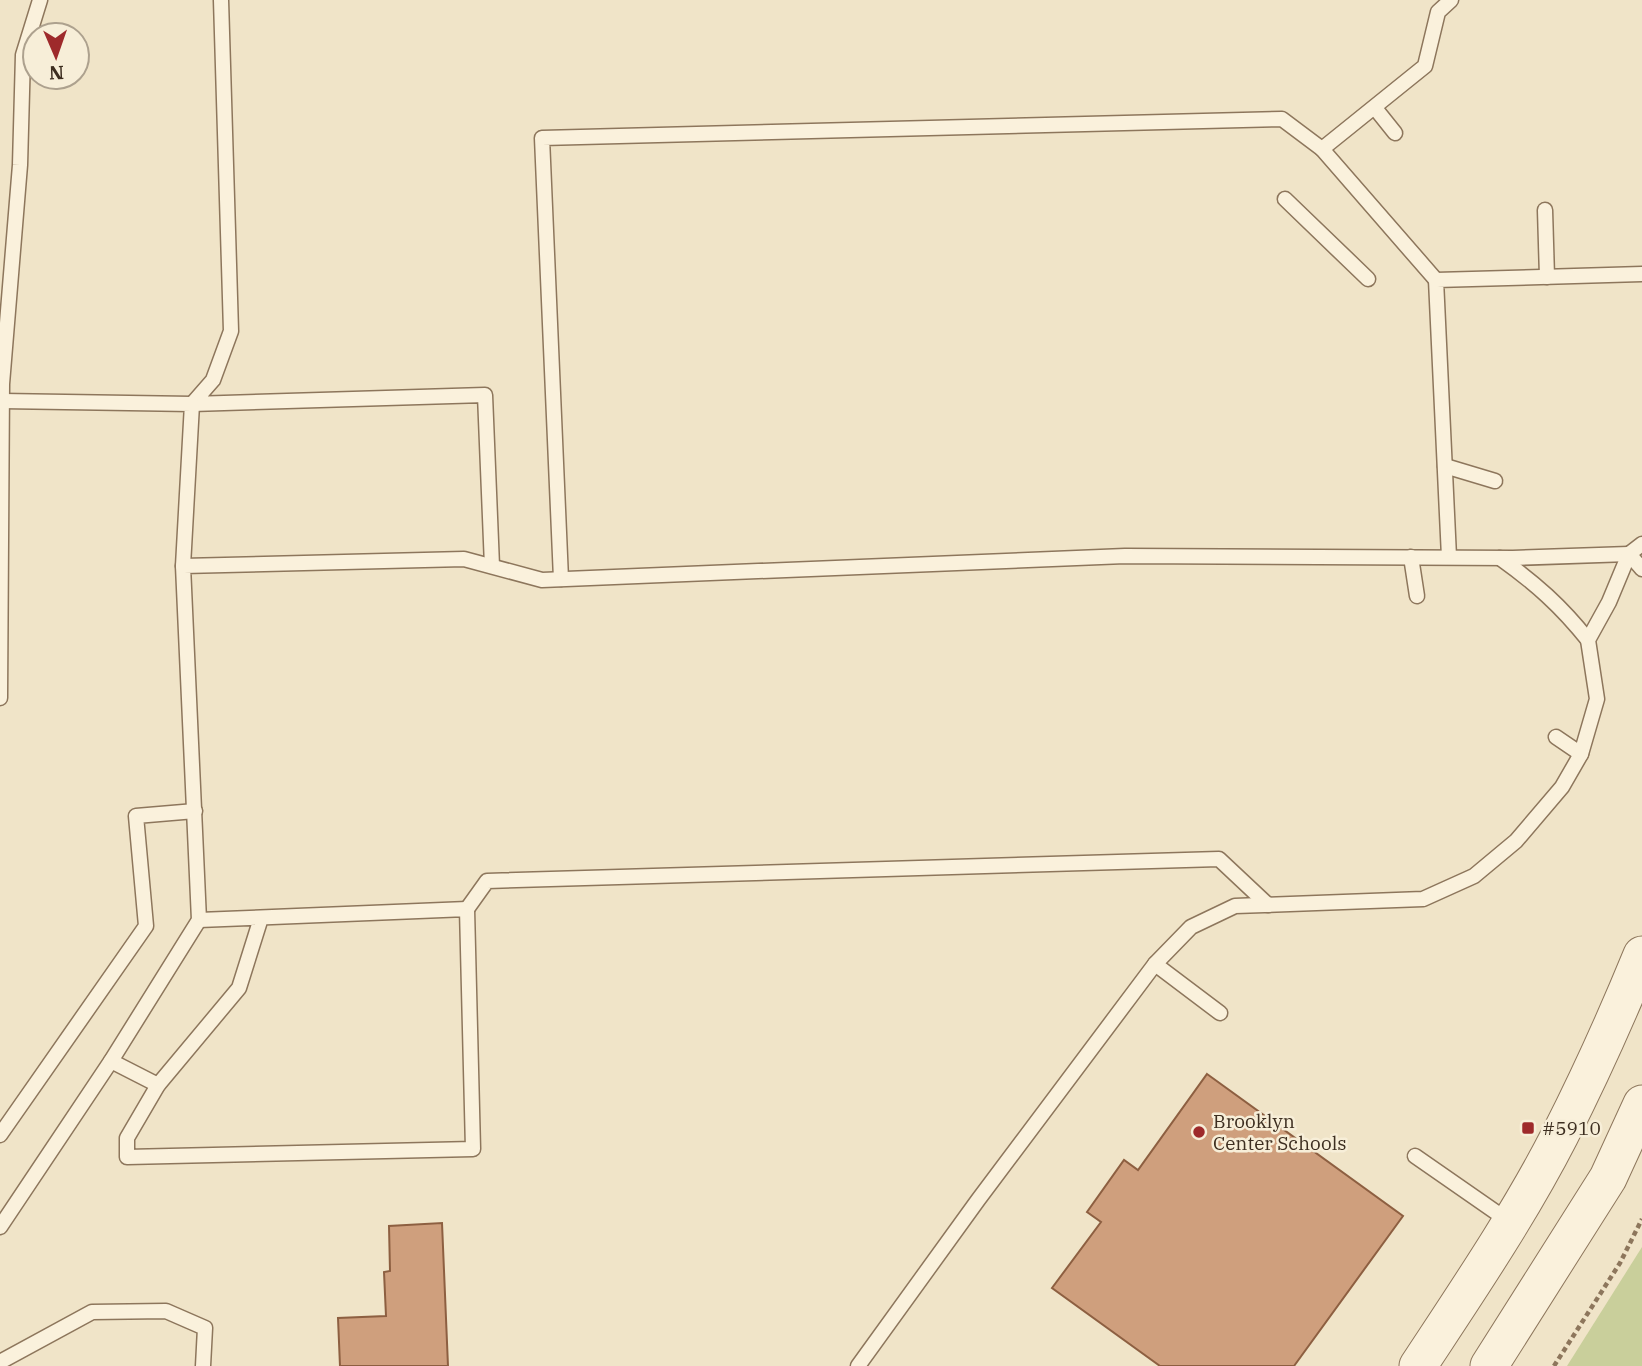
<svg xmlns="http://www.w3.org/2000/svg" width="1642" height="1366" font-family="'IBM Plex Serif',serif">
	<rect width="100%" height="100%" fill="#f0e4c8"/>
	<!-- green -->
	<polygon fill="#c9cf9b" points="1642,1247 1642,1366 1567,1366"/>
	<!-- building -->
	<g fill="#cf9f7d" stroke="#8d5f41" stroke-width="2">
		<polygon points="1207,1074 1403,1216 1294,1366 1160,1366 1052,1288 1101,1222 1087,1212 1124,1160 1138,1170"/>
		<polygon points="442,1223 448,1366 340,1366 338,1318 386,1316 384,1272 390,1271 389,1226"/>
	</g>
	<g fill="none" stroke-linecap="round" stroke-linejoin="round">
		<defs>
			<g id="service">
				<polyline points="221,0 231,331 213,380 192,404 485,395 492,566"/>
				<polyline points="1375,108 1395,133"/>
				<polyline points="1285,199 1368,279"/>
				<polyline points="1545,210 1547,277"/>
				<polyline points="1436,280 1322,149 1425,66 1438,12 1451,0"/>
				<polyline points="2,401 192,404 183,566"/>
				<polyline points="1445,466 1495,481"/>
				<polyline points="1629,554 1642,569"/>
				<polyline points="1411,557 1417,596"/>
				<polyline points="1449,557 1436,280 1642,274"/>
				<path d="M1500,558C1535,583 1561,606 1588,640"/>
				<polyline points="561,579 542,138 1282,119 1322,149"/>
				<polyline points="0,698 2,384 20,165 23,55 40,0"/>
				<polyline points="1556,737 1581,754"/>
				<polyline points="467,909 487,881 1219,859 1268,905"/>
				<polyline points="199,920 467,909 473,1149 127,1157 127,1138 158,1085 239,988 261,918"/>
				<polyline points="1155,964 1220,1013"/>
				<polyline points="111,1061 158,1085"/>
				<polyline points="0,1135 146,926 136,816 195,811"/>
				<polyline points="1415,1156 1510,1222"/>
				<polyline points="0,1227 111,1061 199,920 183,566 464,559 542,580 1125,556 1513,558 1629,554"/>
				<polyline points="0,1362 92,1312 166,1311 205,1328 203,1366"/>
				<polyline points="858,1366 978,1200 1155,964 1191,927 1235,906 1423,899 1474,876 1516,841 1562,787 1581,754 1597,699 1588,640 1609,602 1629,554 1642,544"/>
			</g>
			<g id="tertiary">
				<path d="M1418,1366C1468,1290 1519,1215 1560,1135C1590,1076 1617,1016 1642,955"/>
				<polyline points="1489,1366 1608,1178 1642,1104"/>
			</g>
		</defs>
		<!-- service casing -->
		<use href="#service" stroke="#8d765c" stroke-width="17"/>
		<!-- tertiary casing -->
		<use href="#tertiary" stroke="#8d765c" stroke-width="39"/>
		<!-- path -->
		<polyline stroke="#8d765c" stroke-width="4.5" stroke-dasharray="5 3.5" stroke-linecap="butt" points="1554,1366 1620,1263 1642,1219"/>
		<!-- service -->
		<use href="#service" stroke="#faf1dc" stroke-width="14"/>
		<!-- tertiary -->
		<use href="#tertiary" stroke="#faf1dc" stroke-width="37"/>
	</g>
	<!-- markers -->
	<g fill="#9e2a2b" stroke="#f7eed8" stroke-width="2.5">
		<rect x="1521" y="1121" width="14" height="14" rx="3.5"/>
		<circle cx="1199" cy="1132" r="7"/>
	</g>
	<g text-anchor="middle" stroke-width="5" stroke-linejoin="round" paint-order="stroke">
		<!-- poi labels -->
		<g font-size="19" fill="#3d2e20" stroke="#f7eed8" text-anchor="start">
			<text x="1213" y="1128">Brooklyn<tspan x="1213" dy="22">Center Schools</tspan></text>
			<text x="1542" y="1135">#5910</text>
		</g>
	</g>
	<!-- north arrow -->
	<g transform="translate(56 56) rotate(178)"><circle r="33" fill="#f7eed8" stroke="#ada18e" stroke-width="2"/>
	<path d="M0-5L12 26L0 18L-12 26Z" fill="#9e2a2b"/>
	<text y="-10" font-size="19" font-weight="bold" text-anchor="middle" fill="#3d2e20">N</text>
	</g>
</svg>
